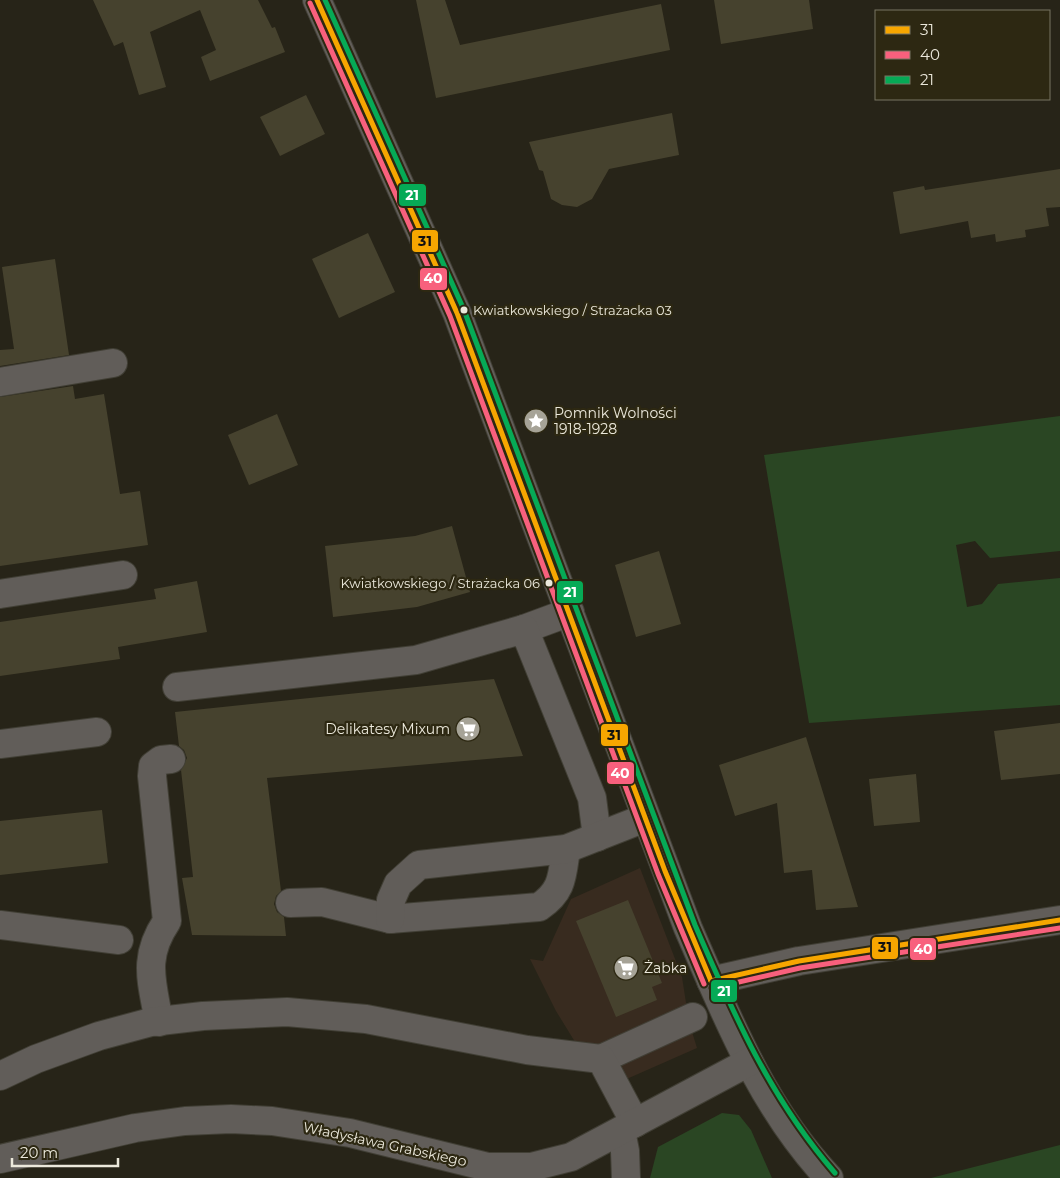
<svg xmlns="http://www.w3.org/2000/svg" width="1060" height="1178" font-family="Montserrat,sans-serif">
	<rect width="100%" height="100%" fill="#272418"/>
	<!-- commercial -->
	<polygon fill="#382b1f" points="640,868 682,977 689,1022 697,1048 604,1089 556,1011 530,959 543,961 571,899"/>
	<!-- green -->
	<g fill="#2a4623">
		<polygon points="1060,416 1060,551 990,558 975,541 956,545 967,607 982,604 998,584 1060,578 1060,705 809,723 764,455"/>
		<polygon points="722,1113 739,1115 751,1130 772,1178 650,1178 658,1147"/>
		<polygon points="1060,1145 1060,1178 931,1178"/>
	</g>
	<!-- building -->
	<g fill="#46422e">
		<polygon points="93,0 258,0 272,28 275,27 285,52 210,81 201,57 216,50 200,10 150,32 166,87 139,95 123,42 114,46"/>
		<polygon points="416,0 445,0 460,45 661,4 670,50 436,98"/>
		<polygon points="714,0 809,0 813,29 721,44"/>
		<polygon points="306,95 325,134 280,156 260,117"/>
		<polygon points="672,113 679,155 609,169 592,199 577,207 562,205 551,199 543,171 539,170 529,142"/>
		<polygon points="1060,169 1060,207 1046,208 1049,226 1025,230 1026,237 996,242 995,234 971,238 968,221 900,234 893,192 924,186 925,190"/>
		<polygon points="368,233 395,292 339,318 312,259"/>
		<polygon points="55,259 69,355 0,366 0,350 14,349 2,267"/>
		<polygon points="73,386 75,399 104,394 120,494 140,491 148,545 0,566 0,397"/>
		<polygon points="277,414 298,465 249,485 228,435"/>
		<polygon points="452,526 470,592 417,607 333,617 325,546 415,536"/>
		<polygon points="659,551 681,624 636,637 615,565"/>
		<polygon points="197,581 207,632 118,647 120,659 0,676 0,622 156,599 154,589"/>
		<polygon points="494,679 523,756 267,778 281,891 276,896 274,904 277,912 284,917 286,936 192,935 182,878 193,877 181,770 187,758 184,750 179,746 175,712"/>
		<polygon points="1060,723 1060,774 1001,780 994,731"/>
		<polygon points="806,737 858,907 816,910 812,870 784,873 777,803 735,816 719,765"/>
		<polygon points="916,774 920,822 874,826 869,779"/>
		<polygon points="102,810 108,863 0,875 0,821"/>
		<polygon points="628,900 662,983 652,987 657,1000 616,1017 576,921"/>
	</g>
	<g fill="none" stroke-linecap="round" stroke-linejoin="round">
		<defs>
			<g id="minor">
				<path d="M317,0L457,313L688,928C727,1017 762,1107 829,1178"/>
				<polyline points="0,382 113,363"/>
				<polyline points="0,594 123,575"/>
				<polyline points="524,629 570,612"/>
				<polyline points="177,687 416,660 524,629 592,798 597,837"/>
				<polyline points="0,744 97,732"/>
				<path d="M290,903L322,902L390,919L539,907C563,891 562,876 566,849"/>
				<polyline points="390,919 391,900 398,884 419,865 566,849 645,818"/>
				<polyline points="0,925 119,940"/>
				<polyline points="711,981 799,961 1060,920"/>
				<path d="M159,1022C152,981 142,958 167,921L152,776L153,766L161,760L171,759"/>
				<polyline points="601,1059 693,1017"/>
				<polyline points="0,1076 36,1059 99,1036 151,1022 203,1016 287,1012 366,1019 527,1050 601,1059 635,1123"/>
				<polyline points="621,1131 625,1151 626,1178"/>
				<polyline points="0,1159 135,1128 185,1121 231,1119 272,1121 350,1133 488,1167 531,1167 571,1157 749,1062"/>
			</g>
		</defs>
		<!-- minor casing -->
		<use href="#minor" stroke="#413f35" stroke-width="30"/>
		<!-- minor -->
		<use href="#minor" stroke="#615d59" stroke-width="28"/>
		<defs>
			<g id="bus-1">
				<polyline points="317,0 457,313 665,871 711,981"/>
				<polyline points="711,981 799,961 1060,920"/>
			</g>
			<g id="bus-2">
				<polyline points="310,3 450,316 658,874 704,984"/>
				<polyline points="713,988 800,968 1060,928"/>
			</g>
			<path id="bus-3" d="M325,0L464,310L695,925C734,1015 770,1098 835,1173"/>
		</defs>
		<!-- bus-1 casing -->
		<use href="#bus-1" stroke="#2d2812" stroke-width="9"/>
		<!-- bus-2 casing -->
		<use href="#bus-2" stroke="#2d2812" stroke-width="9"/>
		<!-- bus-3 casing -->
		<use href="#bus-3" stroke="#2d2812" stroke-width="9"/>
		<!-- bus-1 -->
		<use href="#bus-1" stroke="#f7a600" stroke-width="5"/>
		<!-- bus-2 -->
		<use href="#bus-2" stroke="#f8607d" stroke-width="5"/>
		<!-- bus-3 -->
		<use href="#bus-3" stroke="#06aa56" stroke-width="5"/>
	</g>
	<!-- icons -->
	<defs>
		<symbol id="sight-disc" viewBox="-11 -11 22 22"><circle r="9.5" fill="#a6a397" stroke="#2d2812"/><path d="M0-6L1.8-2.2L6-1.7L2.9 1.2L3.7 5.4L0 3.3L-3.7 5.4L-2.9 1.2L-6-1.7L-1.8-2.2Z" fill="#fff"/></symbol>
		<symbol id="supermarket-disc" viewBox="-11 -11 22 22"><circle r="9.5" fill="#a6a397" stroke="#2d2812"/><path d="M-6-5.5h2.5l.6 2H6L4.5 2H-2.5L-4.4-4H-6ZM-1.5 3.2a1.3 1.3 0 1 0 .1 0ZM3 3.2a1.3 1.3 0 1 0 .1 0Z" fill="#fff"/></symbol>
	</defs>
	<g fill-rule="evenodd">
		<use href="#sight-disc" x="522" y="407" width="28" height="28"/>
		<use href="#supermarket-disc" x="454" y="715" width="28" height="28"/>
		<use href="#supermarket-disc" x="612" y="954" width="28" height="28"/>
	</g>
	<!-- markers -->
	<g fill="#ebe8db" stroke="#2d2812" stroke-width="2">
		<circle cx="464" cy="310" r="4.5"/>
		<circle cx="549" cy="583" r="4.5"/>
	</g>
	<g text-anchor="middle" stroke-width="4.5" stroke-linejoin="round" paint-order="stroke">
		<!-- bus labels -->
		<g font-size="13" fill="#ebe8db" stroke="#2d2812" text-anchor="start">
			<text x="473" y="315">Kwiatkowskiego / Strażacka 03</text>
			<text x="540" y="588" text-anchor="end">Kwiatkowskiego / Strażacka 06</text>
		</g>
		<!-- poi labels -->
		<g font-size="14" fill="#ebe8db" stroke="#2d2812" text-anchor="start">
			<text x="554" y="418">Pomnik Wolności<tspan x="554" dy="16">1918-1928</tspan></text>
			<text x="450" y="734" text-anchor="end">Delikatesy Mixum</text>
			<text x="644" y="973">Żabka</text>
		</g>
		<!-- street labels -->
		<g font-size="14" fill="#ebe8db" stroke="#2d2812">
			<text transform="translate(385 1144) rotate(12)" y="5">Władysława Grabskiego</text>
		</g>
	</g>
	<g stroke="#2d2812" stroke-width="2">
		<rect x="398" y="183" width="29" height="24" rx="5" fill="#06aa56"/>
		<rect x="411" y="229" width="28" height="24" rx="5" fill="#f7a600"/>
		<rect x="419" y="267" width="29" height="24" rx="5" fill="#f8607d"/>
		<rect x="556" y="580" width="28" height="24" rx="5" fill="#06aa56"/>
		<rect x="600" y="723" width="29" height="24" rx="5" fill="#f7a600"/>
		<rect x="606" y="761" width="29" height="24" rx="5" fill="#f8607d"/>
		<rect x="871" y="936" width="28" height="24" rx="5" fill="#f7a600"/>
		<rect x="909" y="937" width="28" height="24" rx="5" fill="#f8607d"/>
		<rect x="710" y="979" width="28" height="24" rx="5" fill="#06aa56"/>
	</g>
	<g font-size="14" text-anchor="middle" font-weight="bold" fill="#fff">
		<text x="412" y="200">21</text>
		<text x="433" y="283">40</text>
		<text x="570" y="597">21</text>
		<text x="620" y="778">40</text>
		<text x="923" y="954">40</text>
		<text x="724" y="996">21</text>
	</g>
	<g font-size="14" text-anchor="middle" font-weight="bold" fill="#111">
		<text x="425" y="246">31</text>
		<text x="614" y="740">31</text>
		<text x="885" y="952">31</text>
	</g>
	<!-- legend -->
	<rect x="875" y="10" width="175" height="90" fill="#2d2812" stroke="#797562"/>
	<rect x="885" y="26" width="25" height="8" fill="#f7a600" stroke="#797562"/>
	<text x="920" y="35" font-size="15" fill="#ebe8db">31</text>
	<rect x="885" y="51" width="25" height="8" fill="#f8607d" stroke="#797562"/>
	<text x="920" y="60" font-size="15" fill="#ebe8db">40</text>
	<rect x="885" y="76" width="25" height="8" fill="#06aa56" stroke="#797562"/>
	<text x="920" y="85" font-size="15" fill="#ebe8db">21</text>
	<!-- scale -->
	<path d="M12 1158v8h106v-8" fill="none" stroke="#ebe8db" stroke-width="2.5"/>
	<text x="20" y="1158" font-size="15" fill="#ebe8db" stroke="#2d2812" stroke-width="4" paint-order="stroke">20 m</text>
</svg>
